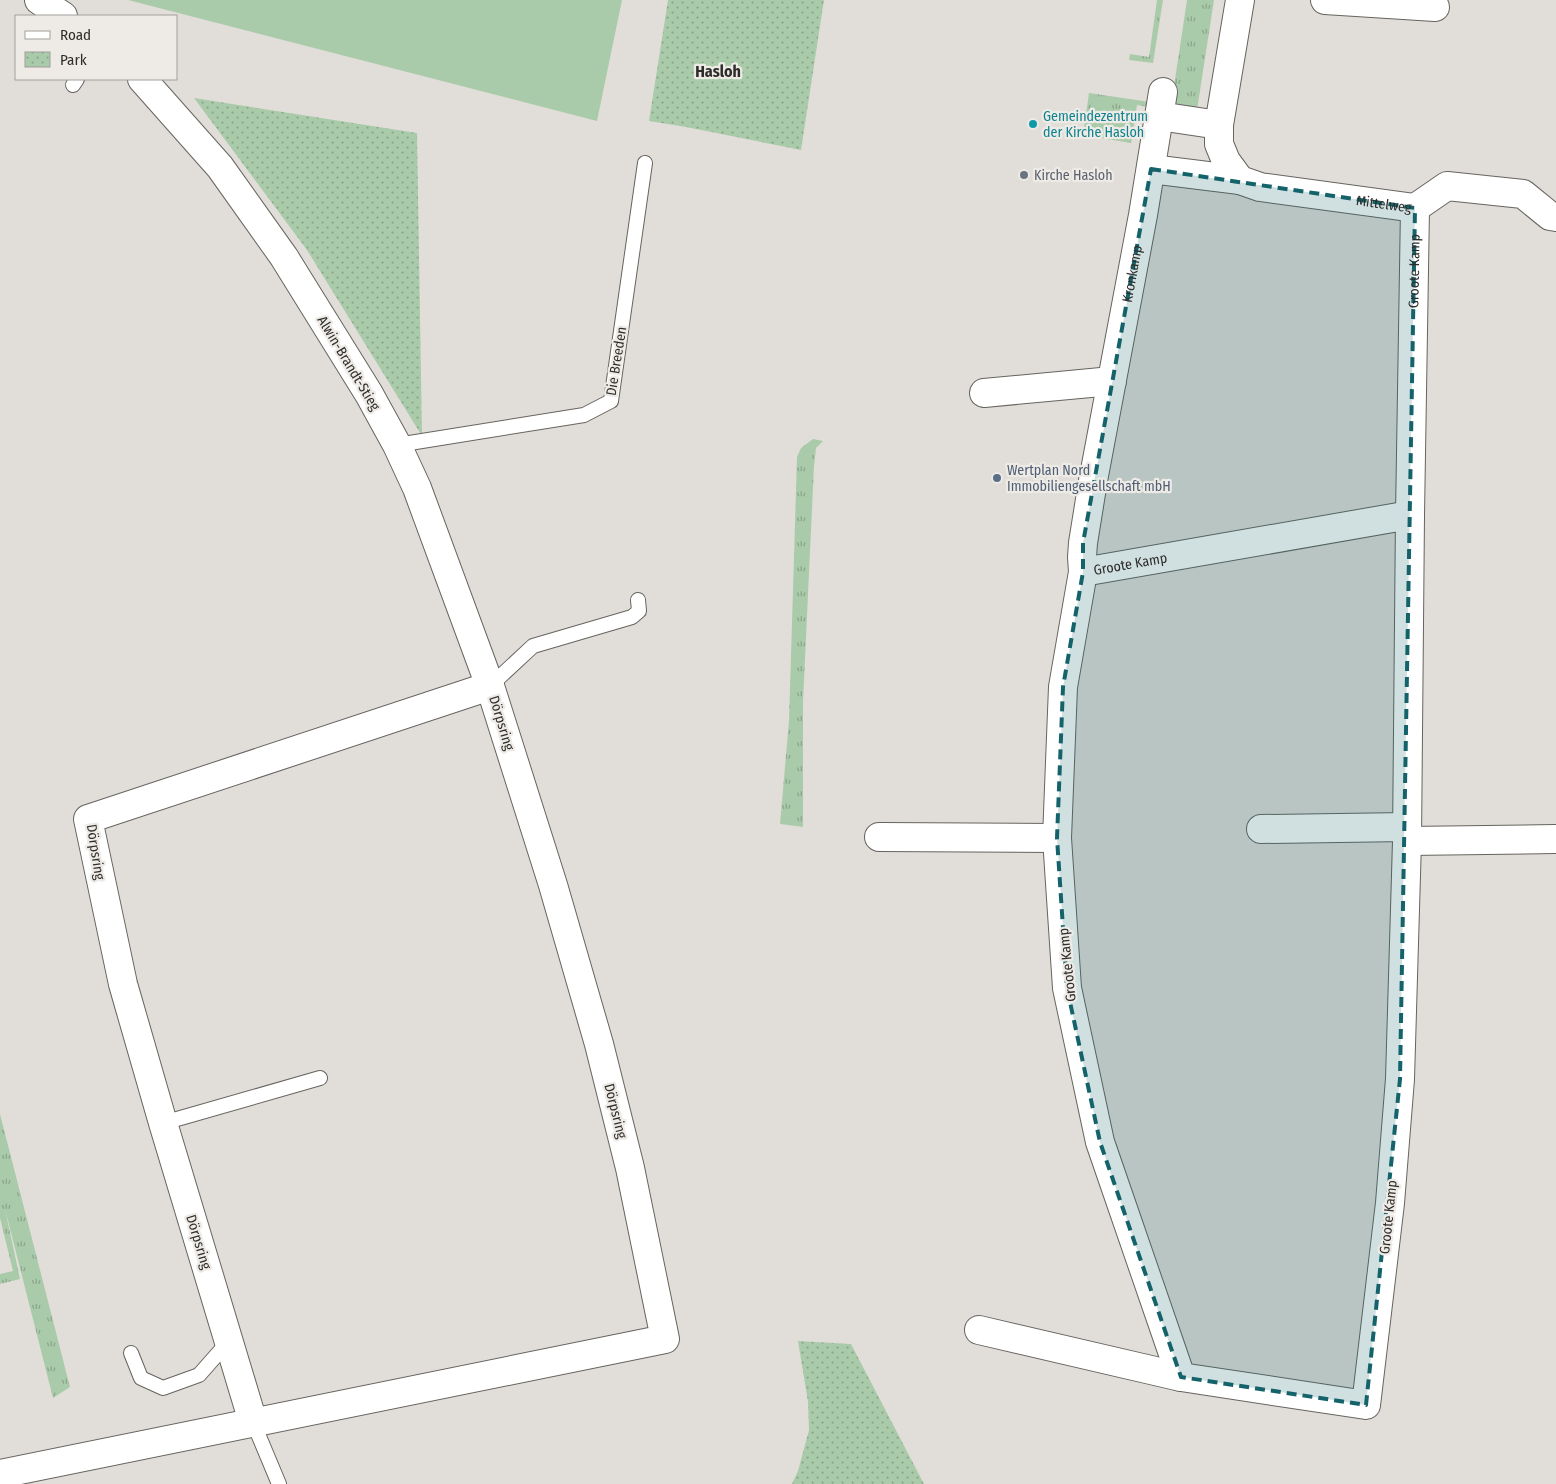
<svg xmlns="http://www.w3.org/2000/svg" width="1556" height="1484" font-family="'Fira Sans Condensed',sans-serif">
	<defs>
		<pattern id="grass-tufts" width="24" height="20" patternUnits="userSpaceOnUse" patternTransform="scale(1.25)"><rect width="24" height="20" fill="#aacbaa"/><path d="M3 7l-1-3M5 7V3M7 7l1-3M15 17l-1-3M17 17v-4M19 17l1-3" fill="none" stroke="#8ba58b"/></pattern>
		<pattern id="park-dots" width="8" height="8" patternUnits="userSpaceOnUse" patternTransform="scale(1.25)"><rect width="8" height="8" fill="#aacbaa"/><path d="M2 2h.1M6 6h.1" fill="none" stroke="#8ba58b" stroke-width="1.8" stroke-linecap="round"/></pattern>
	</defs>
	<rect width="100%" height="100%" fill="#e1ded9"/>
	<!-- grass -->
	<g fill="url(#grass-tufts)">
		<polygon points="1157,0 1163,0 1153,63 1129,60 1130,54 1149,57"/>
		<polygon points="1187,0 1214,0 1197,110 1171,106"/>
		<polygon points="1089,93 1150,102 1149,107 1137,105 1131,143 1083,135"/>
		<polygon points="813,439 823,441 816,448 814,466 803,702 803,827 780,824 789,721 797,457 801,448"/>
		<polygon points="0,1114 70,1387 53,1398 5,1209 20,1279 0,1284 0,1274 13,1271 0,1218"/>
	</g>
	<!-- park -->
	<g fill="url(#park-dots)">
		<polygon points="668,0 824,0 801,150 686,127 649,121"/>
		<polygon points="194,98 417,133 422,436 307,250"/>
		<polygon points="798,1341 851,1344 924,1484 792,1484 798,1471 809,1430 808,1402"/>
	</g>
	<!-- pitch -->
	<polygon fill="#aacbaa" points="128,0 622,0 597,121"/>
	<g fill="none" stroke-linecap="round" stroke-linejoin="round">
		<defs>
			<g id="lane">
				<polyline points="73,85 77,79"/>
				<polyline points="397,445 584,415 611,401 645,163"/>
				<polyline points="490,686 533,646 632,617 639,611 638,600"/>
				<polyline points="163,1123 320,1078"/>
				<polyline points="131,1353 141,1378 163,1388 199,1375 229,1341"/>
				<polyline points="253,1422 279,1484"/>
			</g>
			<g id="street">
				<polyline points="39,0 63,16"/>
				<path id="s1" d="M1240,0L1219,125V144L1226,161L1240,180L1260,187L1415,208L1447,186L1523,194L1550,216L1556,217"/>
				<polyline points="1325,0 1435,7"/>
				<polyline points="1159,116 1219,125"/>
				<polyline points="1151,169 1240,180"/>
				<polyline points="984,393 1112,381"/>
				<path id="s2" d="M1410,515L1415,208"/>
				<path id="s3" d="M1083,572L1410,515L1407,841L1400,1079L1390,1203L1366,1405L1181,1377L1100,1142L1067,988L1057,838L1063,687L1083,572L1082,557L1083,543L1093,481L1143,215L1163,92"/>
				<polyline points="1261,829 1407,827"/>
				<polyline points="879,837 1057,838"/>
				<polyline points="1407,841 1556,839"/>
				<polyline points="979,1330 1181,1377"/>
				<polyline points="253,1422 163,1123 123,984 88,819 490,686"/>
				<polyline points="0,1474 665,1339 630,1168 599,1044 553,885 490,686 417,488 397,445 369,394 284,257 220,167 142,79"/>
			</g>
		</defs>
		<!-- lane casing -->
		<use href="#lane" stroke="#66645f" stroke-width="16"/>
		<!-- street casing -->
		<use href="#street" stroke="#66645f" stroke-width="30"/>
		<!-- lane -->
		<use href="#lane" stroke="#fff" stroke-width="14"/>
		<!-- street -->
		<use href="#street" stroke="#fff" stroke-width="28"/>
	</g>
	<!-- marked area -->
	<path fill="#15636a" fill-opacity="0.2" stroke="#15636a" stroke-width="4" stroke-dasharray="10 6" stroke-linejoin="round" d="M1151,169L1415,208L1400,1079L1366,1405L1181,1377L1100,1142L1067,988L1057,838L1063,687L1083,572V543Z"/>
	<!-- markers -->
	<circle fill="#0f9aa8" stroke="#eeebe6" stroke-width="2" cx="1033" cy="124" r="5"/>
	<circle fill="#6b7280" stroke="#eeebe6" stroke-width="2" cx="1024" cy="175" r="5"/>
	<circle fill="#5c6f8a" stroke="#eeebe6" stroke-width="2" cx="997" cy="478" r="5"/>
	<g text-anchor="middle" stroke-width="4.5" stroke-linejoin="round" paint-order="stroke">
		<!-- culture labels -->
		<g font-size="14" fill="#0d838f" stroke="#eeebe6" text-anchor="start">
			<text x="1043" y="121">Gemeindezentrum<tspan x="1043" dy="16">der Kirche Hasloh</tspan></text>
		</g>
		<!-- worship labels -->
		<g font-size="14" fill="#5b616d" stroke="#eeebe6" text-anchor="start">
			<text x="1034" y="180">Kirche Hasloh</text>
		</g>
		<!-- street labels -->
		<g font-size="14" fill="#2e2d2b" stroke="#eeebe6">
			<text dy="5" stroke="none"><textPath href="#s1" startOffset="334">Mittelweg</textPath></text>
			<text dy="5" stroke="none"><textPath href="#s2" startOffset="244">Groote Kamp</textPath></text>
			<text dy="5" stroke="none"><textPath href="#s3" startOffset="2538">Kronkamp</textPath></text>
			<text transform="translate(616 361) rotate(-81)" y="5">Die Breeden</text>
			<text transform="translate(349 363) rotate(59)" y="5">Alwin-Brandt-Stieg</text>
			<text dy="5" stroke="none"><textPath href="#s3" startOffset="48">Groote Kamp</textPath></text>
			<text transform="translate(502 723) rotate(73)" y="5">Dörpsring</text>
			<text transform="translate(96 852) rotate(81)" y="5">Dörpsring</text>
			<text transform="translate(1067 965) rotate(-96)" y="5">Groote Kamp</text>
			<text transform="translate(616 1111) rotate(76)" y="5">Dörpsring</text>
			<text transform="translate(1388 1217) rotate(-84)" y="5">Groote Kamp</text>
			<text transform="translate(199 1242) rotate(73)" y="5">Dörpsring</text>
		</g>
		<!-- service labels -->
		<g font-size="14" fill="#4e5e75" stroke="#eeebe6" text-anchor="start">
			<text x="1007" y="475">Wertplan Nord<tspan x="1007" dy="16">Immobiliengesellschaft mbH</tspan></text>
		</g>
		<!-- quarter labels -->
		<g font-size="16" font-weight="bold" fill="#2e2d2b" stroke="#eeebe6">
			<text x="718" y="77">Hasloh</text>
		</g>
	</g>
	<!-- legend -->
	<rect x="15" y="15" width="162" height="65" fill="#eeebe6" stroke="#a19f9b"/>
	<rect x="25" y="31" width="25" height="8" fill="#ffffff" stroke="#a19f9b"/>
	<text x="60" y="40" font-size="15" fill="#2e2d2b">Road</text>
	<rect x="25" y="52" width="25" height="15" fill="url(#park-dots)" stroke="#a19f9b"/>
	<text x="60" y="65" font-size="15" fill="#2e2d2b">Park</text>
</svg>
